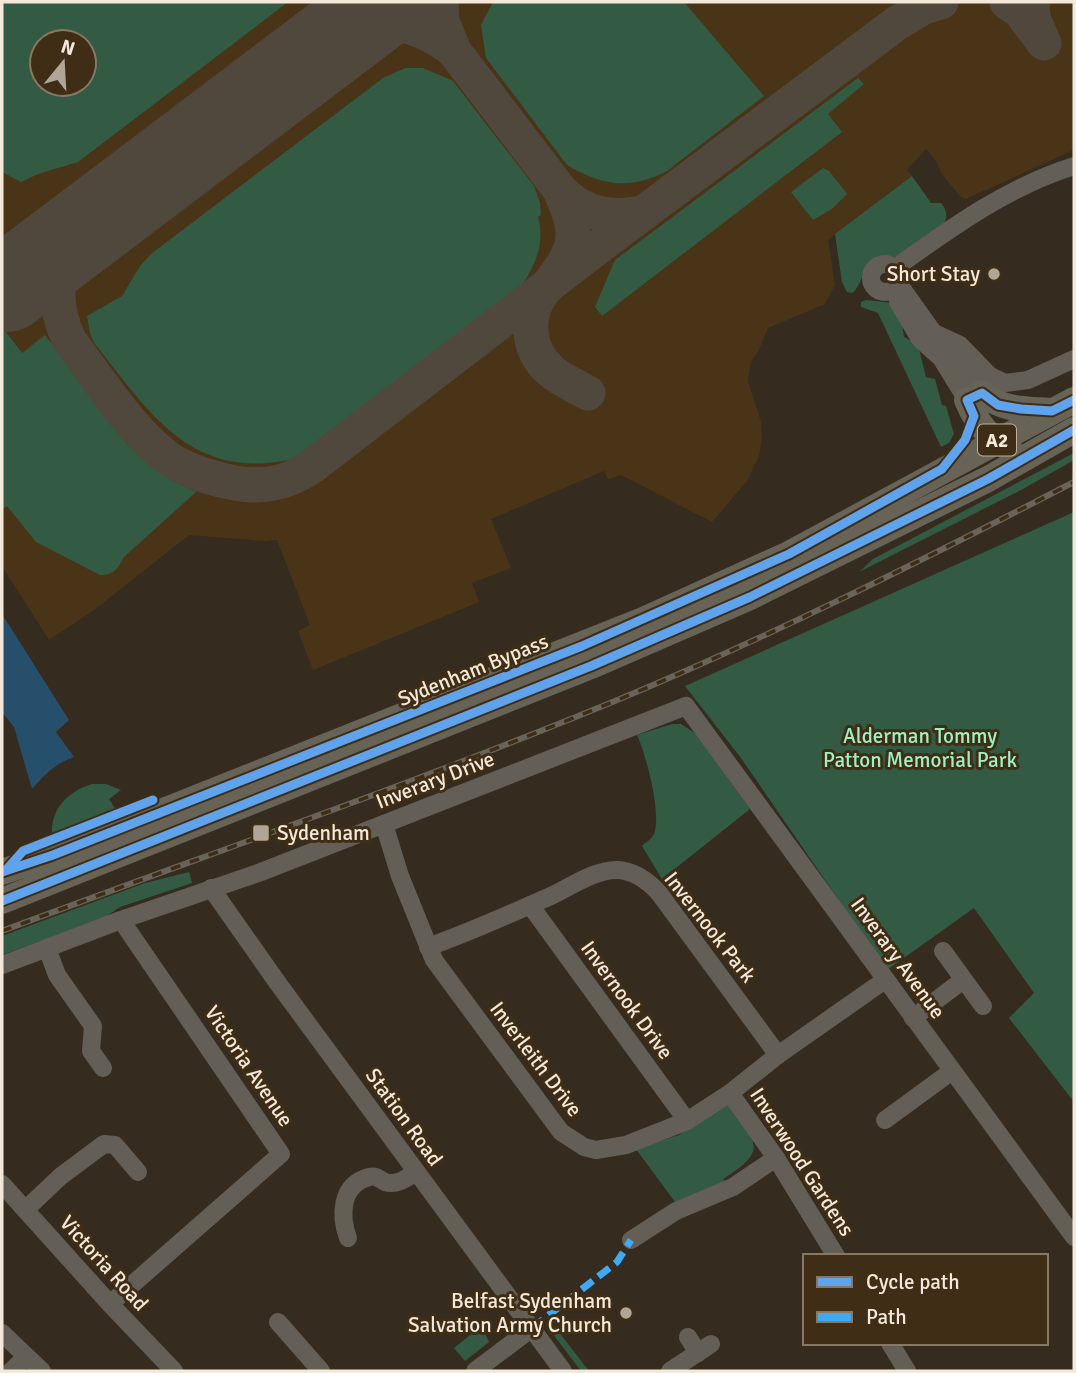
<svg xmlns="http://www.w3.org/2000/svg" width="1076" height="1373" font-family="Signika,sans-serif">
	<rect width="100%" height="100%" fill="#352c1f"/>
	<!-- built -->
	<path fill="#493417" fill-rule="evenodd" d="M2,2H1074V150L966,199L960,196L941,173L937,162L926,149L907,170L912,176L828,240L835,285L825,304L768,328L758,352L751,361L748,381L761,422L762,438L759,456L747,481L712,522L621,475L608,479L604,471L491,519L511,568L472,583L479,602L313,670L298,631L310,625L277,540L265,541L189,535L94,610L49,640L2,566ZM42,42H84V84H42Z"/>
	<!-- green -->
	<g fill="#335b44" fill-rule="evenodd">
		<path d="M2,2H288L78,162L38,174L21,182L2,172ZM42,42H84V84H42Z"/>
		<path d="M493,2H684L764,96L667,171C630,190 602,186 567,165L486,58L481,25Z"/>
		<path d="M405,68H423L453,81L534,186L540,203L541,215L538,217C545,242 536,263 523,284L293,459C190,482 149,411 94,343L90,333L87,316L122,296L140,266L151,254L383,78Z"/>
		<polygon points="858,78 864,84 828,114 842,132 602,316 595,307 615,260"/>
		<polygon points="823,168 829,171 847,194 832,209 813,220 791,192"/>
		<path d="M912,176L931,203H941C946,209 949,217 943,225C937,233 910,249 900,257C894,257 887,255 881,256C861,260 865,284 852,293L847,292L842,282L835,234Z"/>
		<polygon points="866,300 893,303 902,324 904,337 922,347 919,349 926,377 935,379 942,405 946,406 954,434 949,443 941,447 878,313 861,307 861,302"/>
		<path d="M2,327L22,353L45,335L127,444L165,476L196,492L124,557C118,568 114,575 100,575L36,542L7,506L2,510Z"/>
		<polygon points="1074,453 1074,460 1023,489 859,572 873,559"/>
		<polygon points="1074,512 1074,1102 1009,1018 1034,993 974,908 887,970 741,758 685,686"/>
		<path d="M672,724H681L695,733L750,809L662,879L642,846C646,842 651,840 654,834C662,815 646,754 637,735Z"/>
		<path d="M92,784H106L121,790L109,799L116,810L52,833C51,808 69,791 92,784Z"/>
		<polygon points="189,872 192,883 120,907 104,918 2,955 2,936 145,883"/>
		<path d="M728,1104C757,1143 769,1150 723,1179L725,1182L675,1202L636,1149L679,1135Z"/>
		<polygon points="551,1322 589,1371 581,1371 546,1325"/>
		<polygon points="484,1331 489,1342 465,1361 454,1348 474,1332"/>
	</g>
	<!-- water -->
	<path fill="#254f6b" d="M2,614L69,720L56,732L74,757C56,763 44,775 32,789L14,727L2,712Z"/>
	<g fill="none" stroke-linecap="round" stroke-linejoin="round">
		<!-- taxiway -->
		<g stroke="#50483c" stroke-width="35">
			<polyline points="1007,2 1020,11 1044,43 1033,18 1032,2"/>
			<path d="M331,44C378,17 411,17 454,51L442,21L441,2"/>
			<path d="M454,51L560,190C584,215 611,219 643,213"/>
			<path d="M560,190C566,205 574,221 573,237C571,260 555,275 542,293C524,317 528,352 551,371C561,380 576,386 588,393"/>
			<path d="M85,229C57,267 49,296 69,340C98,378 134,437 174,462C193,473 213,479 235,483C262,488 288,483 311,467L602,244L897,23L924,7L941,2"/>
		</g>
		<!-- runway -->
		<polyline stroke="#50483c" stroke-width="88" points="7,288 385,2"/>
		<!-- minor -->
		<g stroke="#635f56" stroke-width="18">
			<circle cx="885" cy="278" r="14"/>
			<path d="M895,268C951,228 1007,187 1074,166"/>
			<polyline points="898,283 945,349 982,393"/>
			<polyline points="898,302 920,339 941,358 967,400"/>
			<polyline points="934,333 960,345 990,376 1005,383 1028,380 1074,359"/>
			<polyline points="384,824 400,876 434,960 561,1132 584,1147 596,1150 626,1145 687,1121 730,1093 778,1055 885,980"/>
			<polyline points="211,888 277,982 563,1371"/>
			<polyline points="530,905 687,1121"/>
			<path d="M428,947C471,932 512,913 553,895C571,886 597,869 618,870C635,871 648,881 659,893L778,1055"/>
			<polyline points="47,948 57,975 93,1026 91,1051 103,1068"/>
			<polyline points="943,951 983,1006"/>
			<polyline points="2,965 121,920 261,872 686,706 1074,1237"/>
			<polyline points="913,1018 963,980"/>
			<polyline points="730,1093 776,1158 836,1256"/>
			<polyline points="885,1120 952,1071"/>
			<polyline points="2,1184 110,1304 174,1371"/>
			<polyline points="26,1209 61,1176 104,1144 115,1145 138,1172"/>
			<path d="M348,1238C340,1216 340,1185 369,1177C376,1175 379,1179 385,1182C396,1186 407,1178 416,1172"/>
			<polyline points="631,1240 676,1211 733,1187 776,1158"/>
			<polyline points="110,1304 281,1154 121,920"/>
			<polyline points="278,1322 321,1371"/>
			<polyline points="2,1333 42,1371"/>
			<polyline points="688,1337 698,1353"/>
			<polyline points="890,1343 907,1371"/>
			<polyline points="11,1371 26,1357"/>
			<polyline points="475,1371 532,1328"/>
			<polyline points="670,1371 711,1344"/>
		</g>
		<!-- highway -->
		<g stroke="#686357" stroke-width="26">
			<path d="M982,393C1003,411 1026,409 1052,411"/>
			<path d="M967,400C975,419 988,440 1009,447"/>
			<polyline points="2,872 53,855 643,620 789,554 1074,400"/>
			<polyline points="2,901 591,666 750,597 988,479 1074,430"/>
		</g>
		<defs>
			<path id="rail" d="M2,931C206,855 413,784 615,701C772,636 923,560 1074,482"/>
		</defs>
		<!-- rail casing -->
		<use href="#rail" stroke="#6a635a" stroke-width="6"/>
		<!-- rail -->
		<use href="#rail" stroke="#3f2d15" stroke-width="3.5" stroke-dasharray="10" stroke-linecap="butt"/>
		<!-- quiet -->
		<polyline stroke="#3fa9f5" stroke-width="7" stroke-dasharray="14 7" stroke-linecap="butt" points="532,1328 617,1262 631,1240"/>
		<defs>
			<g id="cycleway">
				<polyline points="7,869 23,851 153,800"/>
				<polyline points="2,872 53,855 582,646 789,554 942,469 965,440 974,416 967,400 982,393 998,405 1021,409 1052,411 1074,400"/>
				<polyline points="2,901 591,666 750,597 988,479 1074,430"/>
			</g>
		</defs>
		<!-- cycleway casing -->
		<use href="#cycleway" stroke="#3f2d15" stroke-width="13"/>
		<!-- cycleway -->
		<use href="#cycleway" stroke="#60a3ed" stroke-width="9"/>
	</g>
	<!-- markers -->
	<g fill="#b0a698" stroke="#3f2d15" stroke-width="2.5">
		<circle cx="994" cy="274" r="7"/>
		<rect x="252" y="824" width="18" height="18" rx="3.5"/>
		<circle cx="626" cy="1313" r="7"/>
	</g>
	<g text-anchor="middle" stroke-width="6" stroke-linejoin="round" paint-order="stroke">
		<!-- shield labels -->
		<rect fill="#3f2d15" stroke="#bdb09e" stroke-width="2" x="978" y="424.5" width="38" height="31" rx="5"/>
		<g font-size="19" font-weight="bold" fill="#f3e8d9">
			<text x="997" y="447">A2</text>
		</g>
		<!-- poi labels -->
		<g font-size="21" fill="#f3e8d9" stroke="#3f2d15" text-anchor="end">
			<text x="980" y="281">Short Stay</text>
			<text x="277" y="840" text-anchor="start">Sydenham</text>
			<text x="612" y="1308">Belfast Sydenham<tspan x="612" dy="24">Salvation Army Church</tspan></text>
		</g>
		<!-- street labels -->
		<g font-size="21" fill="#f3e8d9" stroke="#3f2d15">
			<text transform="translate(473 670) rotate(-22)" y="7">Sydenham Bypass</text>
			<text transform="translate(435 780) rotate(-21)" y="7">Inverary Drive</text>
			<text transform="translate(710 927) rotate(52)" y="7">Invernook Park</text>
			<text transform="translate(898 958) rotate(54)" y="7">Inverary Avenue</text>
			<text transform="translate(627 1000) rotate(54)" y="7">Invernook Drive</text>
			<text transform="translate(536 1059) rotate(53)" y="7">Inverleith Drive</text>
			<text transform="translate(249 1066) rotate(56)" y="7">Victoria Avenue</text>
			<text transform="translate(404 1117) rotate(54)" y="7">Station Road</text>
			<text transform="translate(802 1162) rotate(57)" y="7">Inverwood Gardens</text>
			<text transform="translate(104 1263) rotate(48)" y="7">Victoria Road</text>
		</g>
		<!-- park labels -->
		<g font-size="21" fill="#9cf1c3" stroke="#3f2d15">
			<text x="920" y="743">Alderman Tommy<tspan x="920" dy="24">Patton Memorial Park</tspan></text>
		</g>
	</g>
	<!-- border -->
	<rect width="1076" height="1373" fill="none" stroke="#f3e8d9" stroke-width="7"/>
	<!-- legend -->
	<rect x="803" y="1254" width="245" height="91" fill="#3f2d15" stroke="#877863" stroke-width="2"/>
	<rect x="817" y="1277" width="35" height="10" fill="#60a3ed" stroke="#877863" stroke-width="2"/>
	<text x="866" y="1289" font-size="21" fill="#f3e8d9">Cycle path</text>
	<rect x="817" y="1312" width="35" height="10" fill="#3fa9f5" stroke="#877863" stroke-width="2"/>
	<text x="866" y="1324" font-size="21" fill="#f3e8d9">Path</text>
	<!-- north arrow -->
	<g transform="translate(63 63) rotate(18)"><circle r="33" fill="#3f2d15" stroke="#877863" stroke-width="2"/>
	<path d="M0-5L12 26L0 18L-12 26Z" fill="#b0a698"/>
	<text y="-10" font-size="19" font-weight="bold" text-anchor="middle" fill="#f3e8d9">N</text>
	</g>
</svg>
